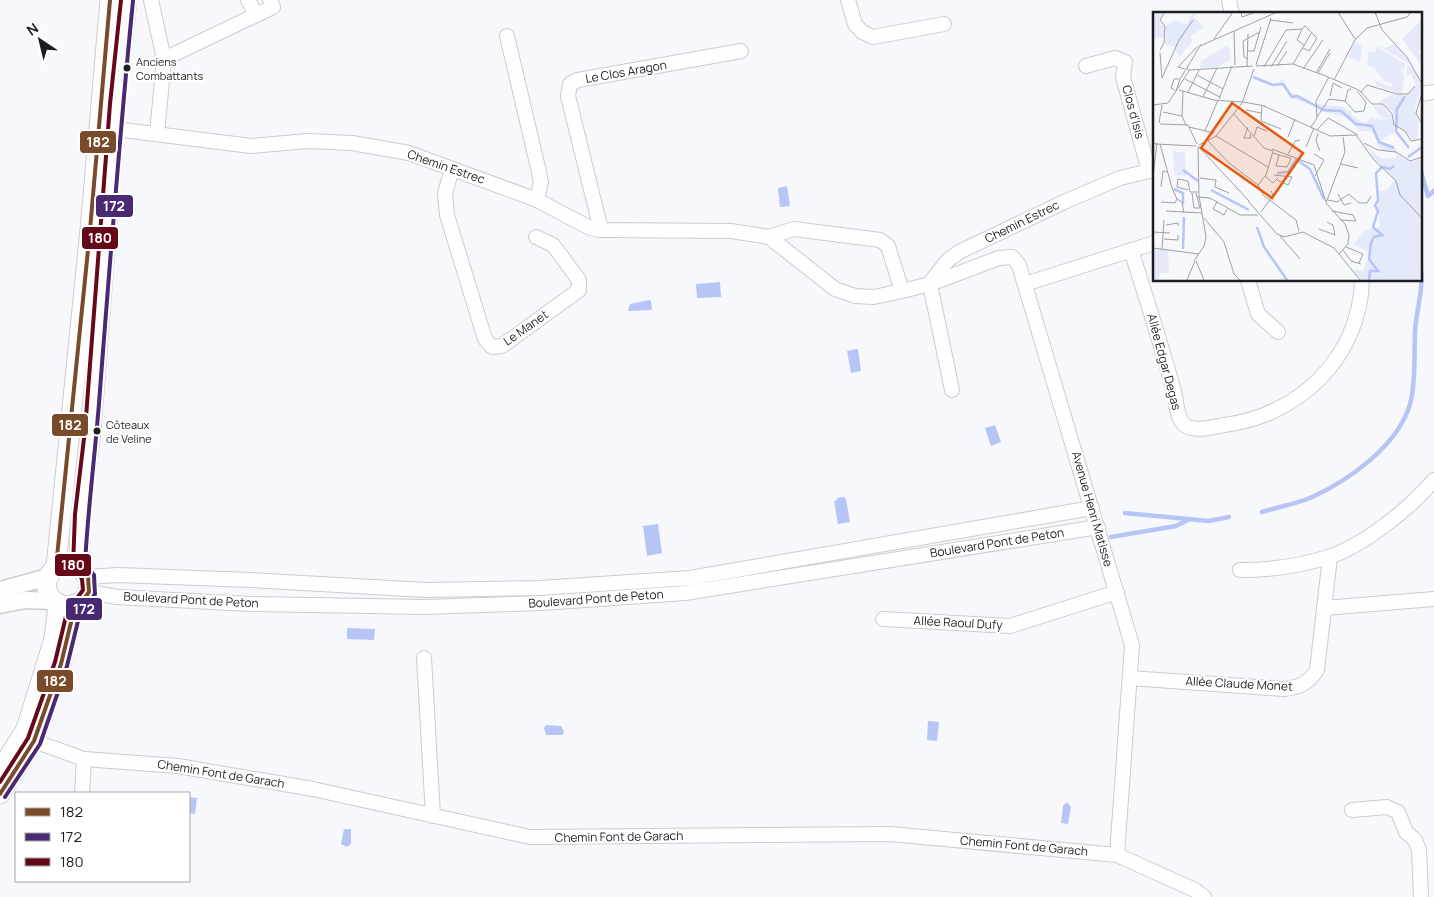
<svg xmlns="http://www.w3.org/2000/svg" width="1434" height="897" font-family="Manrope,sans-serif">
	<rect width="100%" height="100%" fill="#f7f8fc"/>
	<!-- water -->
	<g fill="#b7c4f6">
		<polygon points="787,186 790,206 780,207 778,188"/>
		<polygon points="720,282 721,297 697,298 696,284"/>
		<polygon points="649,300 651,301 652,310 628,311 630,304"/>
		<polygon points="858,349 861,371 851,373 847,351"/>
		<polygon points="995,425 1001,442 991,446 985,428"/>
		<polygon points="844,497 846,499 850,522 838,524 834,501 837,500 837,498"/>
		<polygon points="658,524 662,553 647,556 643,526"/>
		<polygon points="347,628 375,629 374,640 347,639"/>
		<polygon points="928,721 939,722 937,741 927,740"/>
		<polygon points="546,725 561,726 564,732 562,735 546,735 544,728"/>
		<polygon points="189,797 197,798 195,814 189,813"/>
		<polygon points="1067,802 1071,807 1068,824 1061,823 1063,806"/>
		<polygon points="344,829 351,829 351,844 347,847 341,844"/>
	</g>
	<g fill="none" stroke-linecap="round" stroke-linejoin="round">
		<!-- stream -->
		<g stroke="#b7c4f6" stroke-width="4.5">
			<polyline points="1420,168 1428,196 1434,191"/>
			<path d="M1262,512C1278,507 1295,504 1310,498C1348,481 1398,446 1410,404C1416,384 1414,353 1415,332C1416,309 1425,287 1420,264"/>
			<polyline points="1125,513 1209,521 1229,517"/>
			<polyline points="1111,537 1176,526 1188,520"/>
		</g>
		<defs>
			<g id="minor">
				<polyline points="151,0 164,59"/>
				<polyline points="248,0 256,15"/>
				<polyline points="848,0 855,24 862,32 873,37 944,24"/>
				<polyline points="1229,0 1232,14"/>
				<polyline points="507,36 539,172 541,182 537,200"/>
				<polyline points="1086,66 1115,58 1125,62 1123,77 1149,171"/>
				<polyline points="1420,94 1434,92"/>
				<polyline points="115,129 251,146 308,141 352,143 409,153 537,200 590,228 601,230 731,231 769,237 835,289 855,296 874,297 902,291 930,284 999,258 1012,257 1019,265 1132,645 1117,855"/>
				<polyline points="157,134 164,59 273,7 270,0"/>
				<polyline points="452,169 445,193 447,215 485,339 492,347 502,346 579,290 579,280 553,245 536,237"/>
				<polyline points="601,230 568,96 570,84 578,80 741,51"/>
				<polyline points="769,237 794,229 880,240 888,246 902,291"/>
				<path d="M1131,250C1146,297 1161,344 1174,391C1177,402 1176,420 1186,426C1196,432 1213,427 1224,425C1299,416 1360,357 1362,280"/>
				<polyline points="1248,280 1258,314 1278,332"/>
				<polyline points="930,283 948,260 959,252 1064,202 1120,178 1154,170"/>
				<polyline points="930,284 952,390"/>
				<polyline points="1025,284 1154,243"/>
				<path d="M1240,570C1270,570 1300,566 1328,557C1364,546 1410,508 1434,480"/>
				<polyline points="88,577 118,575 250,580 426,590 540,588 690,578 1092,508"/>
				<polyline points="89,592 117,597 250,604 426,607 542,603 685,593 1098,527"/>
				<polyline points="1324,608 1434,599"/>
				<polyline points="883,619 1010,626 1117,592"/>
				<polyline points="424,658 433,816"/>
				<path d="M1130,678L1284,689C1301,687 1308,683 1317,670L1330,557"/>
				<polyline points="34,741 84,759 178,766 313,789 530,837 890,834 1117,855 1195,890 1204,897"/>
				<polyline points="82,793 84,759"/>
				<polyline points="1352,810 1387,807 1398,812 1406,832 1415,840 1419,850 1421,897"/>
			</g>
			<g id="tertiary">
				<polyline points="0,590 48,577"/>
				<polyline points="0,605 25,600 53,601"/>
			</g>
			<g id="secondary">
				<polyline points="79,566 81,514 91,431 116,104 127,0"/>
				<polyline points="56,567 90,230 110,0"/>
				<polyline points="1,769 26,729 54,639 58,604"/>
				<path d="M0,794L34,741L61,664L73,614L89,592L88,577L79,566L61,564C31,580 53,619 82,601"/>
			</g>
		</defs>
		<!-- minor casing -->
		<use href="#minor" stroke="#cbcccf" stroke-width="16"/>
		<!-- tertiary casing -->
		<use href="#tertiary" stroke="#cbcccf" stroke-width="19"/>
		<!-- secondary casing -->
		<use href="#secondary" stroke="#cbcccf" stroke-width="21"/>
		<!-- minor -->
		<use href="#minor" stroke="#fefeff" stroke-width="14"/>
		<!-- tertiary -->
		<use href="#tertiary" stroke="#fefeff" stroke-width="16"/>
		<!-- secondary -->
		<use href="#secondary" stroke="#fefeff" stroke-width="19"/>
		<defs>
			<g id="bus-1">
				<polyline points="56,567 90,230 110,0"/>
				<polyline points="0,794 34,741 61,664 73,614 89,592 88,577 79,566"/>
			</g>
			<path id="bus-2" d="M5,797L40,744L67,666L79,617L95,594L94,575L85,564C88,506 96,448 100,390C110,260 120,130 133,1"/>
			<polyline id="bus-3" points="0,782 28,738 55,662 67,612 83,590 82,579 73,566 75,514 85,430 110,104 121,0"/>
		</defs>
		<!-- bus-1 casing -->
		<use href="#bus-1" stroke="#fff" stroke-width="8"/>
		<!-- bus-2 casing -->
		<use href="#bus-2" stroke="#fff" stroke-width="8"/>
		<!-- bus-3 casing -->
		<use href="#bus-3" stroke="#fff" stroke-width="8"/>
		<!-- bus-1 -->
		<use href="#bus-1" stroke="#7a4b2a" stroke-width="4"/>
		<!-- bus-2 -->
		<use href="#bus-2" stroke="#4a2973" stroke-width="4"/>
		<!-- bus-3 -->
		<use href="#bus-3" stroke="#650918" stroke-width="4"/>
	</g>
	<!-- markers -->
	<g fill="#1c1d21" stroke="#fff" stroke-width="2">
		<circle cx="127" cy="68" r="4.5"/>
		<circle cx="97" cy="431" r="4.5"/>
	</g>
	<g text-anchor="middle" stroke-width="4" stroke-linejoin="round" paint-order="stroke">
		<!-- bus labels -->
		<g font-size="11" fill="#1c1d21" stroke="#fff" text-anchor="start">
			<text x="136" y="66">Anciens<tspan x="136" dy="14">Combattants</tspan></text>
			<text x="106" y="429">Côteaux<tspan x="106" dy="14">de Veline</tspan></text>
		</g>
		<!-- street labels -->
		<g font-size="12" fill="#1c1d21" stroke="#fff">
			<text transform="translate(626 72) rotate(-10)" y="4">Le Clos Aragon</text>
			<text transform="translate(1133 112) rotate(75)" y="4">Clos d'Isis</text>
			<text transform="translate(446 167) rotate(19)" y="4">Chemin Estrec</text>
			<text transform="translate(1022 222) rotate(-26)" y="4">Chemin Estrec</text>
			<text transform="translate(526 328) rotate(-35)" y="4">Le Manet</text>
			<text transform="translate(1164 362) rotate(75)" y="4">Allée Edgar Degas</text>
			<text transform="translate(1092 509) rotate(74)" y="4">Avenue Henri Matisse</text>
			<text transform="translate(997 543) rotate(-9)" y="4">Boulevard Pont de Peton</text>
			<text transform="translate(596 599) rotate(-4)" y="4">Boulevard Pont de Peton</text>
			<text transform="translate(191 600) rotate(3)" y="4">Boulevard Pont de Peton</text>
			<text transform="translate(958 623) rotate(3)" y="4">Allée Raoul Dufy</text>
			<text transform="translate(1239 684) rotate(3)" y="4">Allée Claude Monet</text>
			<text transform="translate(221 774) rotate(9)" y="4">Chemin Font de Garach</text>
			<text transform="translate(619 837) rotate(-1)" y="4">Chemin Font de Garach</text>
			<text transform="translate(1024 846) rotate(5)" y="4">Chemin Font de Garach</text>
		</g>
	</g>
	<!-- overview -->
	<g transform="translate(1153 12)">
		<rect width="269" height="269" fill="#f7f8fc"/>
		<path d="M0,0H11L7,8V13H11V25L0,26ZM40,0H44L41,5L51,15L38,24L39,30L26,45L21,34L12,32L13,14L21,8L33,12ZM269,8V38L265,41L269,43L267,52L249,27ZM202,30L209,35L207,50L195,45ZM241,32L252,43L259,53L224,33L232,36ZM75,33L78,47L64,55L47,56L48,49ZM224,35L253,52L251,57H248L251,64L249,82L224,74L221,68L238,75L240,71L232,70L221,55L214,53L216,39L222,40ZM254,53L260,56L268,74L262,97L266,111L264,128L260,129L252,118L244,115V109L245,97L253,83L263,74L259,62L254,63ZM102,64L121,72L130,68L138,82H145L162,92V95L137,85L129,73L119,74L99,66ZM239,82L251,83L243,98V114L240,102L231,92L225,91ZM216,89L221,94L229,93L239,105L229,107ZM163,92L191,95L209,111H214L217,105L230,108L239,106L242,120L227,129L240,134L245,141L227,138L221,120L207,119L193,105L168,99ZM20,136L23,140H32L33,164L21,163ZM218,138L229,147L244,146L242,141L256,150L269,146V268H208L199,257L210,259L218,241L201,233L206,225L213,218L227,215L224,180L234,178L242,168L219,144ZM1,237L15,238L16,261H7L5,268L0,267Z" fill="#e5eafb"/>
		<path fill="none" stroke="#b7c4f6" stroke-width="2.5" d="M100,65L120,73L130,72L139,85L144,84L171,98L188,99L203,112L219,114L226,130L241,136M252,84L244,97L243,119L256,136M255,145L269,135M144,148L157,157L171,187M30,158L45,169M124,161L135,160L144,146M21,177L30,181V192M58,178L96,198M104,215L111,235L134,268M30,237L31,205M216,268L217,259H225L216,247L218,231L221,225L229,223L220,215L225,199L222,194L225,188L223,161L229,155L237,157L241,154"/>
		<path fill="none" stroke="#9fa0a4" stroke-width="1" d="M88,0L89,5L100,1M185,0L202,27M222,0L229,18L254,45L269,72M117,8L140,11M149,17L152,14L164,26L156,39L150,36M81,19L82,53M61,27L80,0M47,34L122,1M7,38L11,31L12,14L7,8L12,0M95,39H101L108,15M7,41L9,66L26,28L40,8M95,47L91,45L90,29L107,20M140,52L159,20M103,53L118,6M94,54L95,22M103,54L140,52L170,63M124,54L134,39M111,55L133,18L149,17L144,28L151,33M118,55L134,29M34,56L36,59L23,79L27,67ZM34,56L48,32M32,57L25,55L45,34M150,57L170,28M36,58L100,54M163,61L177,37M165,61L177,41M44,63L70,77M170,63L206,78L219,92H230L239,102L241,113L252,119L258,129L269,127M32,67L67,85M181,68L202,28L214,16L254,5L258,0M22,78L18,76L21,67H26M26,78L61,88L89,90M30,80L29,104L33,113M35,80L46,58M208,80L214,73L244,82H255L262,74M269,81L263,101L269,112M177,84L180,71L189,76M50,85L64,56M66,87L79,54M90,90L112,94M192,90L195,78L198,77M0,93L15,91L23,79M109,94L108,109L128,117M111,94L177,124L203,123L221,148L243,169L247,183L269,206M93,98L108,101M10,100L29,104M81,102L111,136L120,139L113,163L105,173M164,105L176,87L192,89L202,100L211,99L213,90L204,79M6,111L9,93M7,112L35,113L44,132M36,115L61,121M95,115L91,126H98L97,122M158,115L164,106L163,89L176,65M164,118L175,106L205,123M52,119L65,88M165,121L163,129L167,139M63,124L115,155M101,124L104,115L114,119M135,125L142,107M0,129L2,132L43,134M55,129L76,151L105,173L110,183L143,208L146,219M211,131L225,138L243,140L257,149L269,145M7,132L19,176L24,187L29,190L31,201M46,133L63,124L89,91L101,57M45,134L96,189M153,135L161,116M119,137L161,153L173,190M120,141L126,143L137,146L138,147L134,155L123,154L126,143M135,142L142,129L147,128M161,142L171,148L162,164M188,152L205,156M121,163L139,165L135,173L124,168M0,164L4,131M112,164L120,171L125,166M47,166L63,168L62,175L76,181M8,175L10,159L14,160M35,178L24,175L25,167L35,169L37,180H45M39,181L41,196H47L44,185M43,181L44,185L57,186L87,203H105M185,182L191,193L198,191M175,188L184,190L196,182L206,191H214L218,184M95,189L124,222L131,225L150,220L181,236L207,268M8,190L22,191L24,187M64,190L60,197L71,203L74,197M13,199L49,201M179,199L200,203L203,209L187,208M108,200L120,183L118,179M51,206L71,230L81,262L87,268M174,210L180,213L182,223M13,213L25,211V214M166,217L182,223M0,220L17,221M127,224L147,247M11,227L25,228V223M193,235L210,242L206,251M0,236L46,242M9,237L11,208M190,238L198,249L208,252M186,242L195,232L196,223L192,212L173,191L192,140L190,125M41,249L51,234L53,225L46,184L45,135M43,249L51,268M34,268L42,249"/>
		<path fill="#e8590c" fill-opacity="0.15" stroke="#e8590c" stroke-width="2.5" d="M79,91L150,141L119,186L48,136Z"/>
		<rect width="269" height="269" fill="none" stroke="#1c1d21" stroke-width="2.5"/>
	</g>
	<g stroke="#fff" stroke-width="2">
		<rect x="79" y="130" width="38" height="24" rx="5" fill="#7a4b2a"/>
		<rect x="95" y="194" width="39" height="24" rx="5" fill="#4a2973"/>
		<rect x="81" y="226" width="38" height="24" rx="5" fill="#650918"/>
		<rect x="51" y="413" width="38" height="24" rx="5" fill="#7a4b2a"/>
		<rect x="54" y="553" width="38" height="24" rx="5" fill="#650918"/>
		<rect x="65" y="597" width="38" height="24" rx="5" fill="#4a2973"/>
		<rect x="36" y="669" width="38" height="24" rx="5" fill="#7a4b2a"/>
	</g>
	<g font-size="14" text-anchor="middle" font-weight="bold" fill="#fff">
		<text x="98" y="147">182</text>
		<text x="114" y="211">172</text>
		<text x="100" y="243">180</text>
		<text x="70" y="430">182</text>
		<text x="73" y="570">180</text>
		<text x="84" y="614">172</text>
		<text x="55" y="686">182</text>
	</g>
	<!-- legend -->
	<rect x="15" y="792" width="175" height="90" fill="#ffffff" stroke="#a4a5a6"/>
	<rect x="25" y="808" width="25" height="8" fill="#7a4b2a" stroke="#a4a5a6"/>
	<text x="60" y="817" font-size="15" fill="#1c1d21">182</text>
	<rect x="25" y="833" width="25" height="8" fill="#4a2973" stroke="#a4a5a6"/>
	<text x="60" y="842" font-size="15" fill="#1c1d21">172</text>
	<rect x="25" y="858" width="25" height="8" fill="#650918" stroke="#a4a5a6"/>
	<text x="60" y="867" font-size="15" fill="#1c1d21">180</text>
	<!-- north arrow -->
	<g transform="translate(40 40) rotate(325)" stroke="#ffffff" stroke-width="4" paint-order="stroke">
	<path d="M0-4L9 19L0 12L-9 19Z" fill="#1c1d21"/>
	<text y="-8" font-size="14" font-weight="bold" text-anchor="middle" fill="#1c1d21">N</text>
	</g>
</svg>
